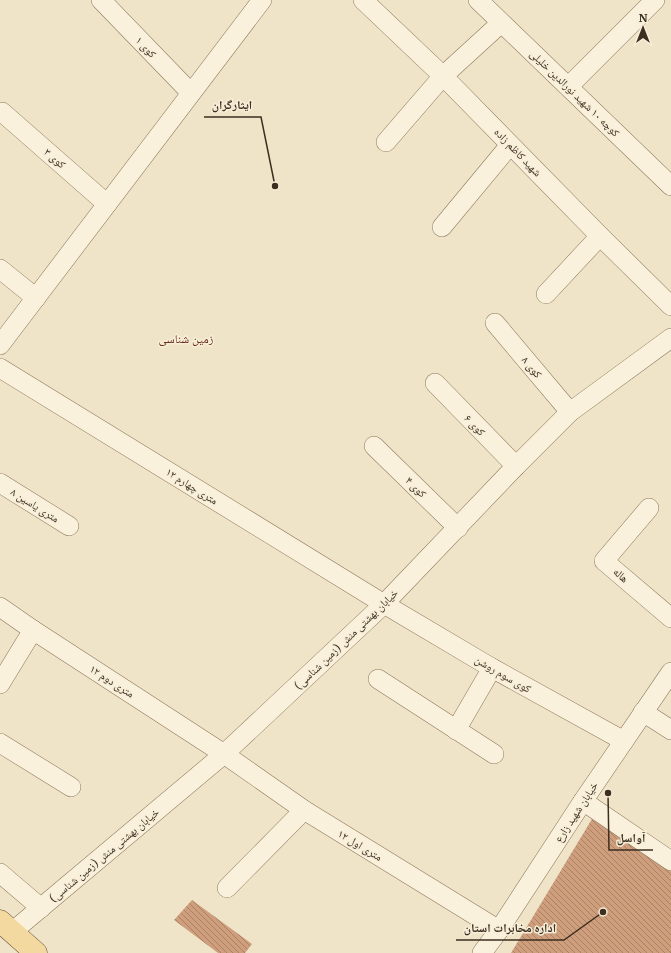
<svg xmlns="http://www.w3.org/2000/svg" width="671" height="953" font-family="Merriweather,'Noto Naskh Arabic',serif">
	<defs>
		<pattern id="building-back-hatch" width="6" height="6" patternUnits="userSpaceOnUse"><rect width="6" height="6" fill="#cf9f7d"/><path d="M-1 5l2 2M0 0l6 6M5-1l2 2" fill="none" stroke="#a98266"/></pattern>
	</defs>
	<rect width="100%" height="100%" fill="#f0e4c8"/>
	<!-- building -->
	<g fill="url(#building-back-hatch)">
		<polygon points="592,819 671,871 671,953 511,953"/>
		<polygon points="192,900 252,944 245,953 218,953 174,920"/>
	</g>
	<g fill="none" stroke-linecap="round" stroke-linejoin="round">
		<defs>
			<g id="minor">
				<polyline points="101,0 191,93"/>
				<polyline points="363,0 443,76 600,236 671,306"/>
				<polyline points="478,0 671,186"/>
				<polyline points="569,86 655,0"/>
				<polyline points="2,112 107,204"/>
				<polyline points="386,142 443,76 501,23"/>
				<polyline points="442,227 510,145"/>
				<polyline points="0,269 36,298"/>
				<polyline points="546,294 600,236"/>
				<polyline points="495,323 570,412"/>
				<polyline points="0,345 262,0"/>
				<polyline points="0,368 384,604 492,668 624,741"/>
				<polyline points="435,383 516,466"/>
				<polyline points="374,446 458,528"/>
				<polyline points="0,483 69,526"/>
				<polyline points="649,508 604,561 671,618"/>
				<polyline points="0,607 33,630 224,754 304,810 499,930"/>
				<polyline points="378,679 494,754"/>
				<polyline points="0,684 33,630"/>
				<polyline points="643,712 671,730"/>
				<polyline points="456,730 492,668"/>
				<polyline points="0,743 71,787"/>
				<polyline points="583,801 671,861"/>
				<polyline points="0,873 41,908"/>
				<polyline points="227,888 304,810"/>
				<polyline points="12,932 224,754 384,604 516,466 570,412 671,338"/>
				<polyline points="482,953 499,930 583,801 671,672"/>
			</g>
			<polyline id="major" points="0,921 36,953"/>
		</defs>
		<!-- minor casing -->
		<use href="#minor" stroke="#8d765c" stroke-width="20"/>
		<!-- major casing -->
		<use href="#major" stroke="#5b4430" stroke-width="23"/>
		<!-- minor -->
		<use href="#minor" stroke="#faf1dc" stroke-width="19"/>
		<!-- major -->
		<use href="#major" stroke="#f3d9a0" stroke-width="22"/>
	</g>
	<g text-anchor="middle" stroke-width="3" stroke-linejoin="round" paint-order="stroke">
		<!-- street labels -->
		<g font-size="11" fill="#3d2e20" stroke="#f7eed8">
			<text transform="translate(146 47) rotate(46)" y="4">کوی ۱</text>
			<text transform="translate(575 93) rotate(44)" y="4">کوچه ۱۰ شهید نورالدین خلیلی</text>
			<text transform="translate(518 152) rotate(46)" y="4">شهید کاظم زاده</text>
			<text transform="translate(55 158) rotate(41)" y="4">کوی ۳</text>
			<text transform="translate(532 367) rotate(50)" y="4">کوی ۸</text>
			<text transform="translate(475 425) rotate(46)" y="4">کوی ۶</text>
			<text transform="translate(192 486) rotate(32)" y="4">۱۲ متری چهارم</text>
			<text transform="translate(416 487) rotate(45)" y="4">کوی ۴</text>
			<text transform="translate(35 505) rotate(32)" y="4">۸ متری یاسین</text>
			<text transform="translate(621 575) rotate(41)" y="4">هاله</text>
			<text transform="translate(346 639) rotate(-44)" y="4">خیابان بهشتی منش (زمین شناسی)</text>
			<text transform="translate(503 674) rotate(30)" y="4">کوی سوم روشن</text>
			<text transform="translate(112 681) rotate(33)" y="4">۱۲ متری دوم</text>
			<text transform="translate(576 812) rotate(-57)" y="4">خیابان شهید زارع</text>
			<text transform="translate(360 845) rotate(31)" y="4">۱۲ متری اول</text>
			<text transform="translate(104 855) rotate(-40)" y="4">خیابان بهشتی منش (زمین شناسی)</text>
		</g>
		<!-- neighbourhood labels -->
		<g font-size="12" fill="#6b2e1e" stroke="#f7eed8">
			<text x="186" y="343">زمین شناسی</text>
		</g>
	</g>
	<!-- callouts -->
	<path fill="none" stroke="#3d2e20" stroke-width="1.5" d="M275 186L261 117H204M608 793L609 850H653M603 912L564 940H456"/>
	<g fill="#3d2e20" stroke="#f7eed8" stroke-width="1.5">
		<circle cx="275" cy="186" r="4"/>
		<circle cx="608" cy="793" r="4"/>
		<circle cx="603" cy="912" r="4"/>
	</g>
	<g font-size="12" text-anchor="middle" font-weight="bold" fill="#3d2e20" stroke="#f7eed8" stroke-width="3" stroke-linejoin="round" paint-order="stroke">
		<text x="232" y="109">ایثارگران</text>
		<text x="631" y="842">آواسل</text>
		<text x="510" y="932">اداره مخابرات استان</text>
	</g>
	<!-- north arrow -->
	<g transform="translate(643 28)" stroke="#f7eed8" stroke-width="3" paint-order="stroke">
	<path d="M0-3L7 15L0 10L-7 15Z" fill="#3d2e20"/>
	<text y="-6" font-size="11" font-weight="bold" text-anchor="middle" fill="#3d2e20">N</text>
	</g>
</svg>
